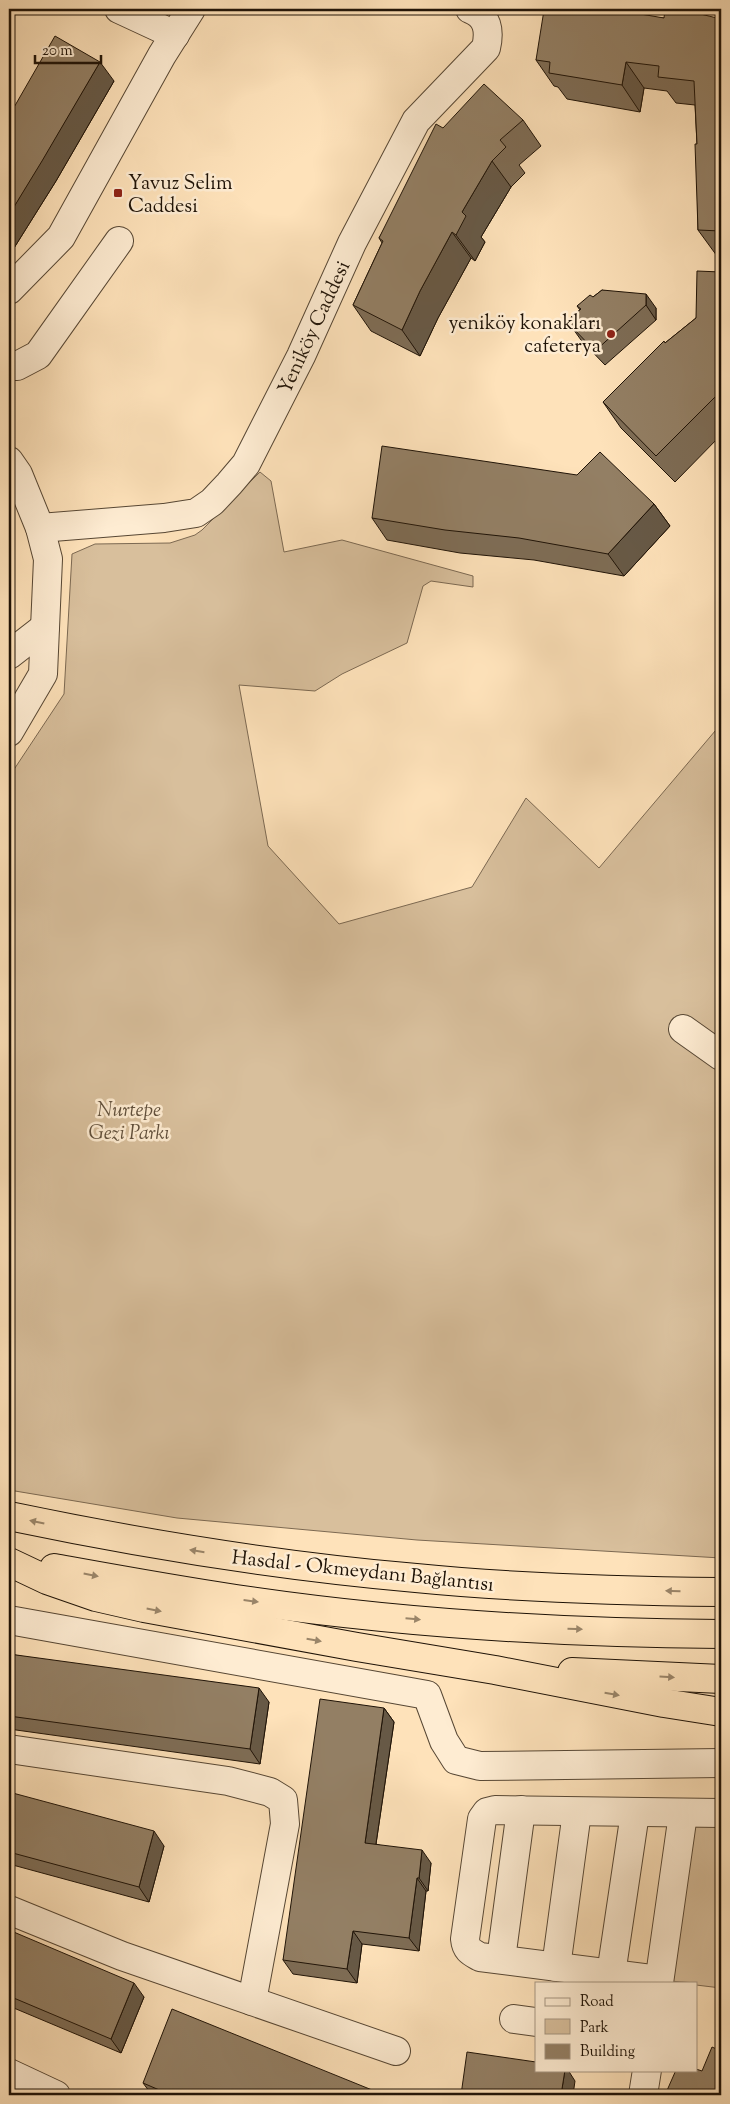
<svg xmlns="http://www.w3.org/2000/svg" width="730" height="2104" font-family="'Sorts Mill Goudy',serif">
	<rect width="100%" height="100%" fill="#fee2ba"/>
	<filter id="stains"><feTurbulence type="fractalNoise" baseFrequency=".004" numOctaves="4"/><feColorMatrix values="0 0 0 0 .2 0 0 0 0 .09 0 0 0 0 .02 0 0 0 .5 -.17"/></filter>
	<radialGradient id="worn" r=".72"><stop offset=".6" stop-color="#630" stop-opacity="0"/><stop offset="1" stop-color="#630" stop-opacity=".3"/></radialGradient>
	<!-- green -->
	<g fill="#d8bf9c" stroke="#7c6952">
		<polygon points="260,472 271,481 284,552 342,540 473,576 473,587 431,581 423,586 407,643 342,674 315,691 239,685 268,846 339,924 472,887 526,798 599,868 721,724 721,1558 417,1540 177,1518 9,1490 9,777 64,694 72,554 95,544 170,543 195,535 202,530"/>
		<polygon points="693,1822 721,1823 721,1988 696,1985 696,1983 669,1981"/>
	</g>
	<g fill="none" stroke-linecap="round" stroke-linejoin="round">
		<defs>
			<g id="minor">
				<polyline points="119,9 175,35"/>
				<polyline points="9,290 61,237 162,55 191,9"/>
				<polyline points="9,365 17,366 38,355 119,241"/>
				<polyline points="9,461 18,474 40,528 48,559 43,674 9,732"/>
				<path d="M40,528L164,518L196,513L212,502L229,484L246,464L301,356L352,243L416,121L486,48C490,31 488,16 470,9"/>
				<polyline points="9,655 45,627"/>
				<polyline points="683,1029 721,1056"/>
				<polyline points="9,1620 427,1695 444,1741 456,1760 480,1766 721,1763"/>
				<polyline points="9,1749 228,1781 270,1792 283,1800 285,1824 252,2001"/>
				<polyline points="9,1910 122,1956 396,2051"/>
				<polyline points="501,1959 521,1810"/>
				<polyline points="556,1967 577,1812"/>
				<polyline points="611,1974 635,1813"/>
				<path d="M659,1980L480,1957C471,1952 466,1950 465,1939L482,1819L487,1812L495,1810L721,1813"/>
				<polyline points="659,1983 683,1814"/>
				<polyline points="514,2019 536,2022"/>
				<polyline points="9,2073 56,2095"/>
				<polyline points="643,2095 647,2070"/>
			</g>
			<g id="highway">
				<path d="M9,1516C143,1544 279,1566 416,1578C517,1588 620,1591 721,1592"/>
				<polyline points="9,1562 47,1580 96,1597 144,1608 357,1647 495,1670 664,1703 721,1712"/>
				<path d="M54,1568C115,1579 175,1590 236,1599C396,1623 560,1633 721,1634"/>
				<polyline points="572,1672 721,1679"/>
			</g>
		</defs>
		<!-- minor casing -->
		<use href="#minor" stroke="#574734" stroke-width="30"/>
		<!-- highway casing -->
		<use href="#highway" stroke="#1f1307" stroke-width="30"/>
		<!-- minor -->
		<use href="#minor" stroke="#feecd2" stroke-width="28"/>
		<!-- highway -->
		<use href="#highway" stroke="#fee2ba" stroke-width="28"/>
	</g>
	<!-- wall -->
	<g fill="#7e6d56" stroke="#1f1307">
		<polygon points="558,12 664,18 721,19 721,256 717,256 698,230 697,144 695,105 676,103 667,91 644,88 640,112 567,99 558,87 554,86 536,60"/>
		<polygon points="114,81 56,181 14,248 9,244 9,116"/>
		<polygon points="523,120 541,146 519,165 525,173 511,187 481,237 485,242 475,261 471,258 438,318 420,356 371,331 353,305 382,243 379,238 443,128"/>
		<polygon points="721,272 721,435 675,482 621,428 603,402 665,343 696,318"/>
		<polygon points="602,290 656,308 656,320 605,365 581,340 571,326 574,322 571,317 580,310 577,306 593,297"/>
		<polygon points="654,504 670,526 624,576 534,560 460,553 387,540 372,518"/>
		<polygon points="9,1654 269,1702 260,1764 9,1729"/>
		<polygon points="384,1708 394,1722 376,1844 431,1863 428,1891 426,1891 419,1951 362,1944 357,1983 293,1974 283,1960"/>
		<polygon points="9,1792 164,1846 149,1902 9,1864"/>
		<polygon points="9,1930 144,1997 121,2053 9,2006"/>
		<polygon points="143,2083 377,2092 379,2095 152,2095"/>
	</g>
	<!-- shaded-wall -->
	<g fill="#675946" stroke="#1f1307">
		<polygon points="100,62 114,81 56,181 14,248 9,240 9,215"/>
		<polygon points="626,62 644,88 640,112 622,85"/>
		<polygon points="492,161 511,187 481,237 485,242 475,261 456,235 462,212"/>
		<polygon points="452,232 471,258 438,318 420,356 402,330 420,291"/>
		<polygon points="646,294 656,308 656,320 646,305"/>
		<polygon points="654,504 670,526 624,576 608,554"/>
		<polygon points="259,1688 269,1702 260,1764 250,1749"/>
		<polygon points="384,1708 394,1722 374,1857 365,1843"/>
		<polygon points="154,1831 164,1846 149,1902 139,1887"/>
		<polygon points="422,1850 431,1863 428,1891 419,1878"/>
		<polygon points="417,1878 426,1891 419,1951 409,1938"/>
		<polygon points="353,1931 362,1944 357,1983 347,1969"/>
		<polygon points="134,1983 144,1997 121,2053 111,2039"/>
		<polygon points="565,2070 568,2070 575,2081 573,2095 561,2095"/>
	</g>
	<!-- building -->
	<g fill="#937f64" stroke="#1f1307">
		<polygon points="558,9 611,9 664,18 665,9 680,9 721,19 721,231 698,230 695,144 697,144 694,81 658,77 659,66 626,62 622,85 549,73 550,62 536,60 544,10 558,12"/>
		<polygon points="55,36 100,62 42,161 9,215 9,116"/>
		<polygon points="484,84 523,120 500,140 506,147 492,161 462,212 466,216 456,235 452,232 420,291 402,330 353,305 383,241 379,238 436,124 443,128"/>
		<polygon points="697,271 721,272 721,392 714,398 656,456 603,402 664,341 665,343 696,318"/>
		<polygon points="602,290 646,294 646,305 595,351 571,326 575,322 571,317 581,309 577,306 590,295 593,297"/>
		<polygon points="382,446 577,475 600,452 654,504 608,554 519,538 445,530 372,518"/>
		<polygon points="9,1654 259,1688 250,1749 9,1716"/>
		<polygon points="320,1699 384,1708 365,1843 422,1850 419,1878 417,1878 409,1938 353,1931 347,1969 283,1960"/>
		<polygon points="9,1792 154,1831 139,1887 9,1852"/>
		<polygon points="9,1930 134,1983 111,2039 9,1996"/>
		<polygon points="172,2009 377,2092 375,2095 171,2095 143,2083"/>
		<polygon points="712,2047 721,2051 721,2095 665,2095 676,2070 696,2070 696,2069 702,2071"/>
		<polygon points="467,2052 536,2062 536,2070 565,2070 561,2095 461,2095"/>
	</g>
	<!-- one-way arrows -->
	<defs><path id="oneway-solid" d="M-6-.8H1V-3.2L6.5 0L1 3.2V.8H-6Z" transform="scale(1.25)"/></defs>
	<g fill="#9a8569">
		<use href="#oneway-solid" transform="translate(37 1522) rotate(-168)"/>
		<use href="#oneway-solid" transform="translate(197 1551) rotate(-171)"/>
		<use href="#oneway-solid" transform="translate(91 1575) rotate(11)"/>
		<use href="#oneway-solid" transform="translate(673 1591) rotate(-178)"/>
		<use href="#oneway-solid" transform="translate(251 1601) rotate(7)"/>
		<use href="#oneway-solid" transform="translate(154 1610) rotate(11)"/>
		<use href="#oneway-solid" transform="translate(413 1619) rotate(5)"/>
		<use href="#oneway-solid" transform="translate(575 1629) rotate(2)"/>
		<use href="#oneway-solid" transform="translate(314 1640) rotate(10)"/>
		<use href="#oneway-solid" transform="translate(667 1677) rotate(3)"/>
		<use href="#oneway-solid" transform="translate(612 1694) rotate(10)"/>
	</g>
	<!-- markers -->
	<g fill="#8f2418" stroke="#feecd2" stroke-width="2">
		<rect x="113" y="188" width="10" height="10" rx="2.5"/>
		<circle cx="611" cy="334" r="5"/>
	</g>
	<g text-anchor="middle" stroke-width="5" stroke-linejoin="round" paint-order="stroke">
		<!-- poi labels -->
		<g font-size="20" fill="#1f1307" stroke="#feecd2" text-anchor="start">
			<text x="128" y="189">Yavuz Selim<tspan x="128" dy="23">Caddesi</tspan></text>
			<text x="601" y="329" text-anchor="end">yeniköy konakları<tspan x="601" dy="23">cafeterya</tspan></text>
		</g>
		<!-- street labels -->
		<g font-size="20" fill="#1f1307" stroke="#feecd2">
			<text transform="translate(313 327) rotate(-65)" y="7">Yeniköy Caddesi</text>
			<text transform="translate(363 1570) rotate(6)" y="7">Hasdal - Okmeydanı Bağlantısı</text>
		</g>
		<!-- park labels -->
		<g font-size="20" font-style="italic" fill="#604f3b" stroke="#feecd2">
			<text x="129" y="1116">Nurtepe<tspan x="129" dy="23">Gezi Parkı</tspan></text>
		</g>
	</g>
	<!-- margin -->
	<rect width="730" height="2104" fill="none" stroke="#fee2ba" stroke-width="30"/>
	<rect x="10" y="10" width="710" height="2084" fill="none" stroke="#1f1307" stroke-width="2.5"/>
	<rect x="15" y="15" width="700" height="2074" fill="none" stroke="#1f1307"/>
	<!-- legend -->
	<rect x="535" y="1982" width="162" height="90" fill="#feecd2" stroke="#a59581"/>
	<rect x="545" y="1998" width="25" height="8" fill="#feecd2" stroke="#a59581"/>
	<text x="580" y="2006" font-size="15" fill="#1f1307">Road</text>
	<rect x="545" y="2019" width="25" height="15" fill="#d8bf9c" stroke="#a59581"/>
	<text x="580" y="2032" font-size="15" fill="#1f1307">Park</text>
	<rect x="545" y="2044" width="25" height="15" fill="#937f64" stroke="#a59581"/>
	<text x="580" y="2056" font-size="15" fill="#1f1307">Building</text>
	<!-- scale -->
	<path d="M35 55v8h66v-8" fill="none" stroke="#1f1307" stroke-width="2.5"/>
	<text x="42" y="55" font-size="15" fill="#1f1307" stroke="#feecd2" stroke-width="4" paint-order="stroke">20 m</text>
	<rect width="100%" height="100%" filter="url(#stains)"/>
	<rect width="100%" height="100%" fill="url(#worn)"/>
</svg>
